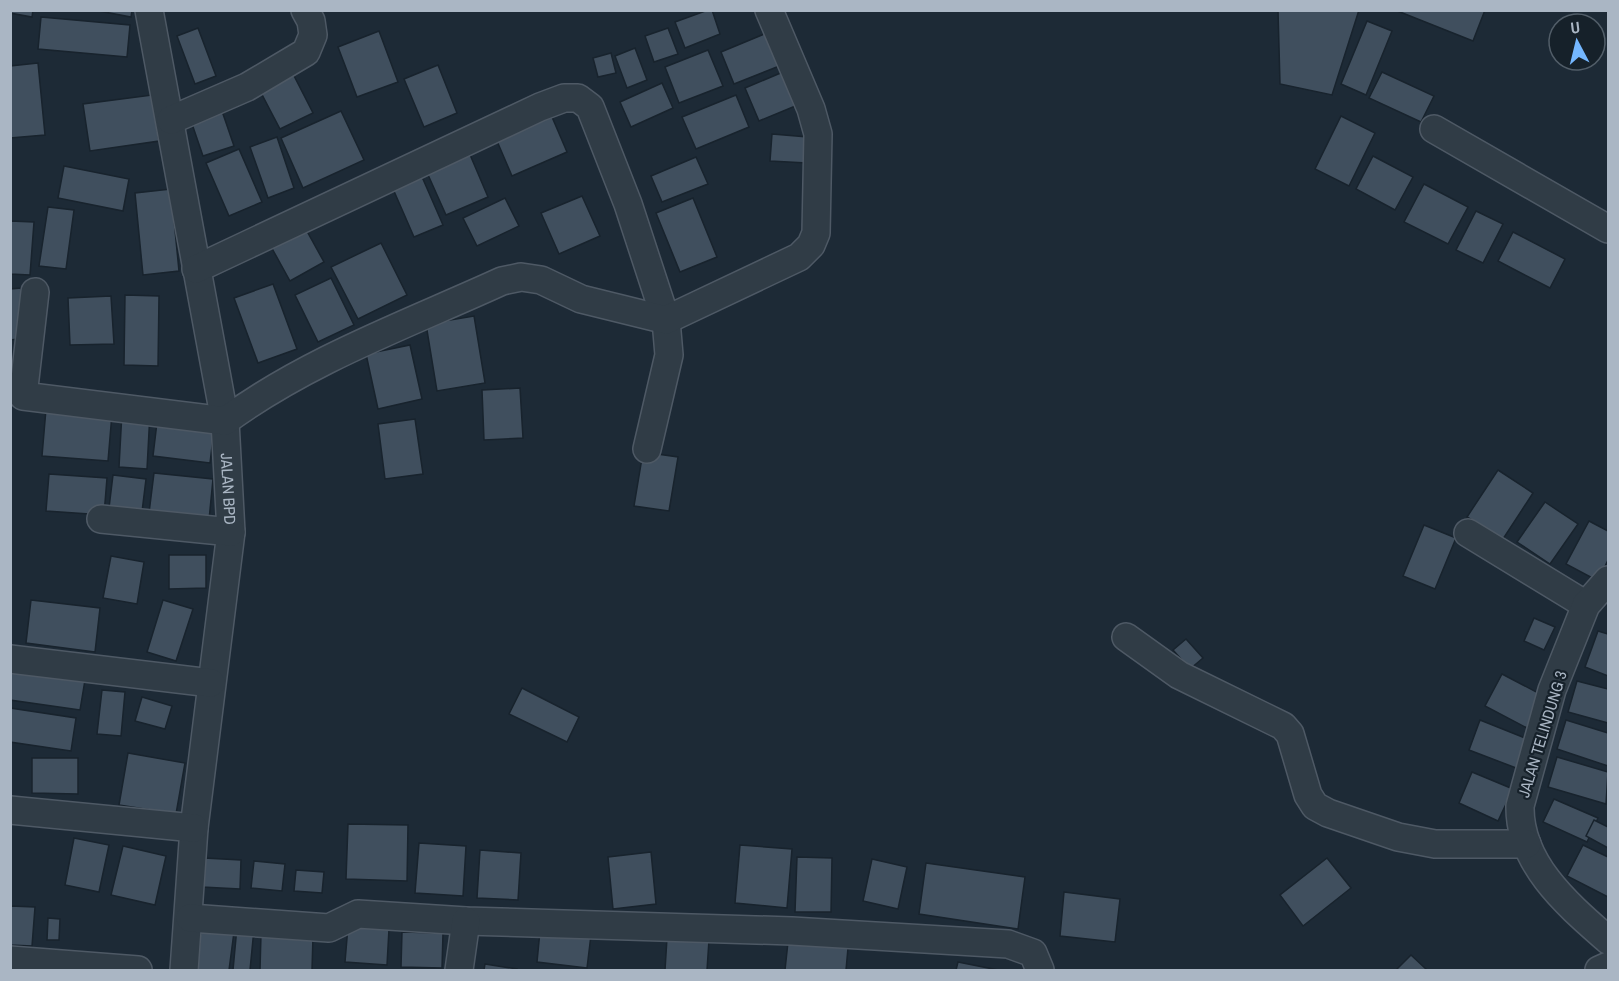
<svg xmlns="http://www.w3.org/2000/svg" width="1619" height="981" font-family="'Archivo Narrow',sans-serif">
	<rect width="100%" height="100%" fill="#1d2a36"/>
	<!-- building -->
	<g fill="#404f5e" stroke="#18232d" stroke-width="1.5">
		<polygon points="10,10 33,10 32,17 10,13"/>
		<polygon points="94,10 132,10 131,17"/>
		<polygon points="708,10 712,10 720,34 685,48 675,22"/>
		<polygon points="1278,10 1359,10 1332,95 1280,84"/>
		<polygon points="1395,10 1485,10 1473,41"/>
		<polygon points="41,17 130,25 127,57 38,49"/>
		<polygon points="1367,21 1392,31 1366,95 1341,84"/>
		<polygon points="198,28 216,76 195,84 177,36"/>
		<polygon points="668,28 678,54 654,62 645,36"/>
		<polygon points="774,30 787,63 734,84 721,52"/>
		<polygon points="379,31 398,82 357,97 338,47"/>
		<polygon points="635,48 647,80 627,88 615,56"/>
		<polygon points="708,50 723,86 679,103 665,67"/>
		<polygon points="611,53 616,73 598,77 593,58"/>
		<polygon points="38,63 45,135 10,138 10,66"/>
		<polygon points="438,65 457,113 424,127 404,79"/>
		<polygon points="290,68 313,113 280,129 257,85"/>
		<polygon points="790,69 805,102 759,121 745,88"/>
		<polygon points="1382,72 1434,96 1421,122 1369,98"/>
		<polygon points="662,83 673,108 631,127 620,102"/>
		<polygon points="152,95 159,141 90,151 83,104"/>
		<polygon points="736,95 749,127 696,149 682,117"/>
		<polygon points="549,110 567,152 512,176 494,134"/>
		<polygon points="222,111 234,146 203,156 191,121"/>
		<polygon points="341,111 364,160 303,188 281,138"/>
		<polygon points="1341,116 1375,133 1349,186 1315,169"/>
		<polygon points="772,134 808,137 807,163 770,161"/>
		<polygon points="277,137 294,188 268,198 250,147"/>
		<polygon points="239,149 262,202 229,216 206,163"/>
		<polygon points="468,150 488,197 446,215 425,168"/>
		<polygon points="1373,156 1413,177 1395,210 1356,189"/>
		<polygon points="696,157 708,184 662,202 651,176"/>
		<polygon points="64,166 129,179 123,211 58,198"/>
		<polygon points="419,170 443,225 414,237 390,182"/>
		<polygon points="1424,184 1468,207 1448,244 1404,222"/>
		<polygon points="171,189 179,271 143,275 135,193"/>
		<polygon points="582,196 600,236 559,254 541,213"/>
		<polygon points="505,198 519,226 477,246 463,218"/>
		<polygon points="693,198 717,257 680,272 656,213"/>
		<polygon points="48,207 74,210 66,269 39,266"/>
		<polygon points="1476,211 1503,224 1483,263 1456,250"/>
		<polygon points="10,221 34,222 30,275 10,274"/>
		<polygon points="303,224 324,262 290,281 269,243"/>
		<polygon points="1513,232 1565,259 1550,288 1498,261"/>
		<polygon points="381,243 407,295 358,319 331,267"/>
		<polygon points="331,278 354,325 318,342 295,295"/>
		<polygon points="273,284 297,349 258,363 234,298"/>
		<polygon points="21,288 27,338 10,340 10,289"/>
		<polygon points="125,295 159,296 158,366 124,365"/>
		<polygon points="111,296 114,344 70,345 68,298"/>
		<polygon points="474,316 485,383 437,391 426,324"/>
		<polygon points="410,345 422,399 378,409 366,354"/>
		<polygon points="520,388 523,438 484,440 482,390"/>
		<polygon points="46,409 112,414 108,461 42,456"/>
		<polygon points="122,412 150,413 147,469 119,467"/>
		<polygon points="158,414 215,421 210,463 153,456"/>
		<polygon points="415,419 423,474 385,479 378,424"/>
		<polygon points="643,452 678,457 669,511 634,506"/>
		<polygon points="1498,470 1533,493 1503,539 1467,517"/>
		<polygon points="154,473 213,479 209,520 149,513"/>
		<polygon points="49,474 107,478 104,515 46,511"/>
		<polygon points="113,475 146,479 142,512 109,508"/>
		<polygon points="1545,502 1578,524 1550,564 1517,542"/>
		<polygon points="1589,521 1608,531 1608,560 1598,581 1566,564"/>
		<polygon points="1424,525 1456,538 1435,589 1403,576"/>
		<polygon points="169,555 206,555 206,588 169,589"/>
		<polygon points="111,556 144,562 137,604 103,598"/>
		<polygon points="31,600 100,608 95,652 26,643"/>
		<polygon points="163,600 193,609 176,661 147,652"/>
		<polygon points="1534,618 1555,627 1544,650 1524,641"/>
		<polygon points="1598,631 1608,634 1608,676 1585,667"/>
		<polygon points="1186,639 1203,658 1190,669 1173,650"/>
		<polygon points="10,670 85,680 80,710 10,700"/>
		<polygon points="1502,674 1544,696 1527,728 1485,706"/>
		<polygon points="1577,681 1608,689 1608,723 1568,712"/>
		<polygon points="522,688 579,717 567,742 509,714"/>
		<polygon points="102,690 125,692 121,736 97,734"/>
		<polygon points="142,697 172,706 165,729 135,721"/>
		<polygon points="10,708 76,718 71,751 10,742"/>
		<polygon points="1480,720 1535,742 1524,771 1469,750"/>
		<polygon points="1566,720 1608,733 1608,766 1557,749"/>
		<polygon points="128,753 185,763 176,814 119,805"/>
		<polygon points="1557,757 1608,772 1606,804 1548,787"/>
		<polygon points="32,758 78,758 78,794 32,793"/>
		<polygon points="1472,772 1513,789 1498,821 1459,803"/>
		<polygon points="1554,799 1598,818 1587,842 1543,822"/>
		<polygon points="1594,820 1608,827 1608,848 1586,836"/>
		<polygon points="348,824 408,825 407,881 346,879"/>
		<polygon points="74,838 109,845 99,892 65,885"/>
		<polygon points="419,843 466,846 463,896 415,893"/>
		<polygon points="740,845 792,849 787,908 735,903"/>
		<polygon points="1583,845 1608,857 1608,897 1567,876"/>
		<polygon points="123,846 166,856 155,905 111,895"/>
		<polygon points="480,850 521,853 518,900 477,898"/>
		<polygon points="651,852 656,904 613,909 608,857"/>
		<polygon points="797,857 832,858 831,912 795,912"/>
		<polygon points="204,858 241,860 240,889 202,887"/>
		<polygon points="1327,858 1351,888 1303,926 1280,895"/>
		<polygon points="872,859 907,867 898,909 863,901"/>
		<polygon points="254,861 285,864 282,891 251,888"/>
		<polygon points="926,863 1025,877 1018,929 919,914"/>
		<polygon points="296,870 324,872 322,893 294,891"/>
		<polygon points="1064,892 1120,899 1115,942 1060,936"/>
		<polygon points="10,906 35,907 32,946 10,945"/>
		<polygon points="48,918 60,919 59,940 47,940"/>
		<polygon points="348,926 389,929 387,965 345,962"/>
		<polygon points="237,927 254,929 250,970 233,970"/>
		<polygon points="201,928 234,932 229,970 197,970"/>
		<polygon points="540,931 591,935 587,968 537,962"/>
		<polygon points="402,932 443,933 442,968 401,967"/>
		<polygon points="261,934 313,936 312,970 260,970"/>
		<polygon points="667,938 709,940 707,970 665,970"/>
		<polygon points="788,942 848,948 846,970 785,970"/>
		<polygon points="1411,955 1427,970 1396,970"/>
		<polygon points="958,962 998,970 956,970"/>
		<polygon points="485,964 517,969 517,970 484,970"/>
	</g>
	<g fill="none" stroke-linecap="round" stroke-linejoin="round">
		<defs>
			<g id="minor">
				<path id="s1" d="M149,10L225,421L231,532L194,828L184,970"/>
				<polyline points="171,120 247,87 306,52 313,35 311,21 305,10"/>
				<polyline points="1434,129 1608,229"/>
				<polyline points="196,269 540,107 564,98 578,98 590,107 628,204 666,320 669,355 647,449"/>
				<path d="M35,292L23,396L225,421C308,360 408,324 502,281L521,277L541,280L581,299L666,320L799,257L811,245L816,233L818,134L811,109L769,10"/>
				<polyline points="101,519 231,532"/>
				<polyline points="1468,533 1586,605"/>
				<path d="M1608,580L1586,605L1552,690L1520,806C1519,864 1568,905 1608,940"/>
				<polyline points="1126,637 1179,675 1283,726 1290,734 1308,795 1315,806 1328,813 1398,837 1435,844 1527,844"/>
				<polyline points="10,659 211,683"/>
				<polyline points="10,810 194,828"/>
				<polyline points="190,918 329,928 358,914 466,921 792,931 1008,944 1033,953 1040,970"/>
				<polyline points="10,960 138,970"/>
				<polyline points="459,970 466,921"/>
				<polyline points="1599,970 1608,966"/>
			</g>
		</defs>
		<!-- minor casing -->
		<use href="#minor" stroke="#4e5965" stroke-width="30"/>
		<!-- minor -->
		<use href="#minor" stroke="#303c46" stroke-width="27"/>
	</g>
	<g text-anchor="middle" stroke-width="4.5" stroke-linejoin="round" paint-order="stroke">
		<!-- street labels -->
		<g font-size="16" fill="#aab6c4" stroke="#16212a">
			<text dy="6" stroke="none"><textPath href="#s1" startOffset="486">JALAN BPD</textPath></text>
			<text transform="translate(1542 734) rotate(-73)" y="6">JALAN TELINDUNG 3</text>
		</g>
	</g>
	<!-- border -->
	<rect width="1619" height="981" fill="none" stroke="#aab6c4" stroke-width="24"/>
	<!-- north arrow -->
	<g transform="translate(1577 42) rotate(353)"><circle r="28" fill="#16212a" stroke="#515d68" stroke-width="1.5"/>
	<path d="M0-4.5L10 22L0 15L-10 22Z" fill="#74b7ff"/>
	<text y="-9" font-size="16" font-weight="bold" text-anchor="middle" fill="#aab6c4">U</text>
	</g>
</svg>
